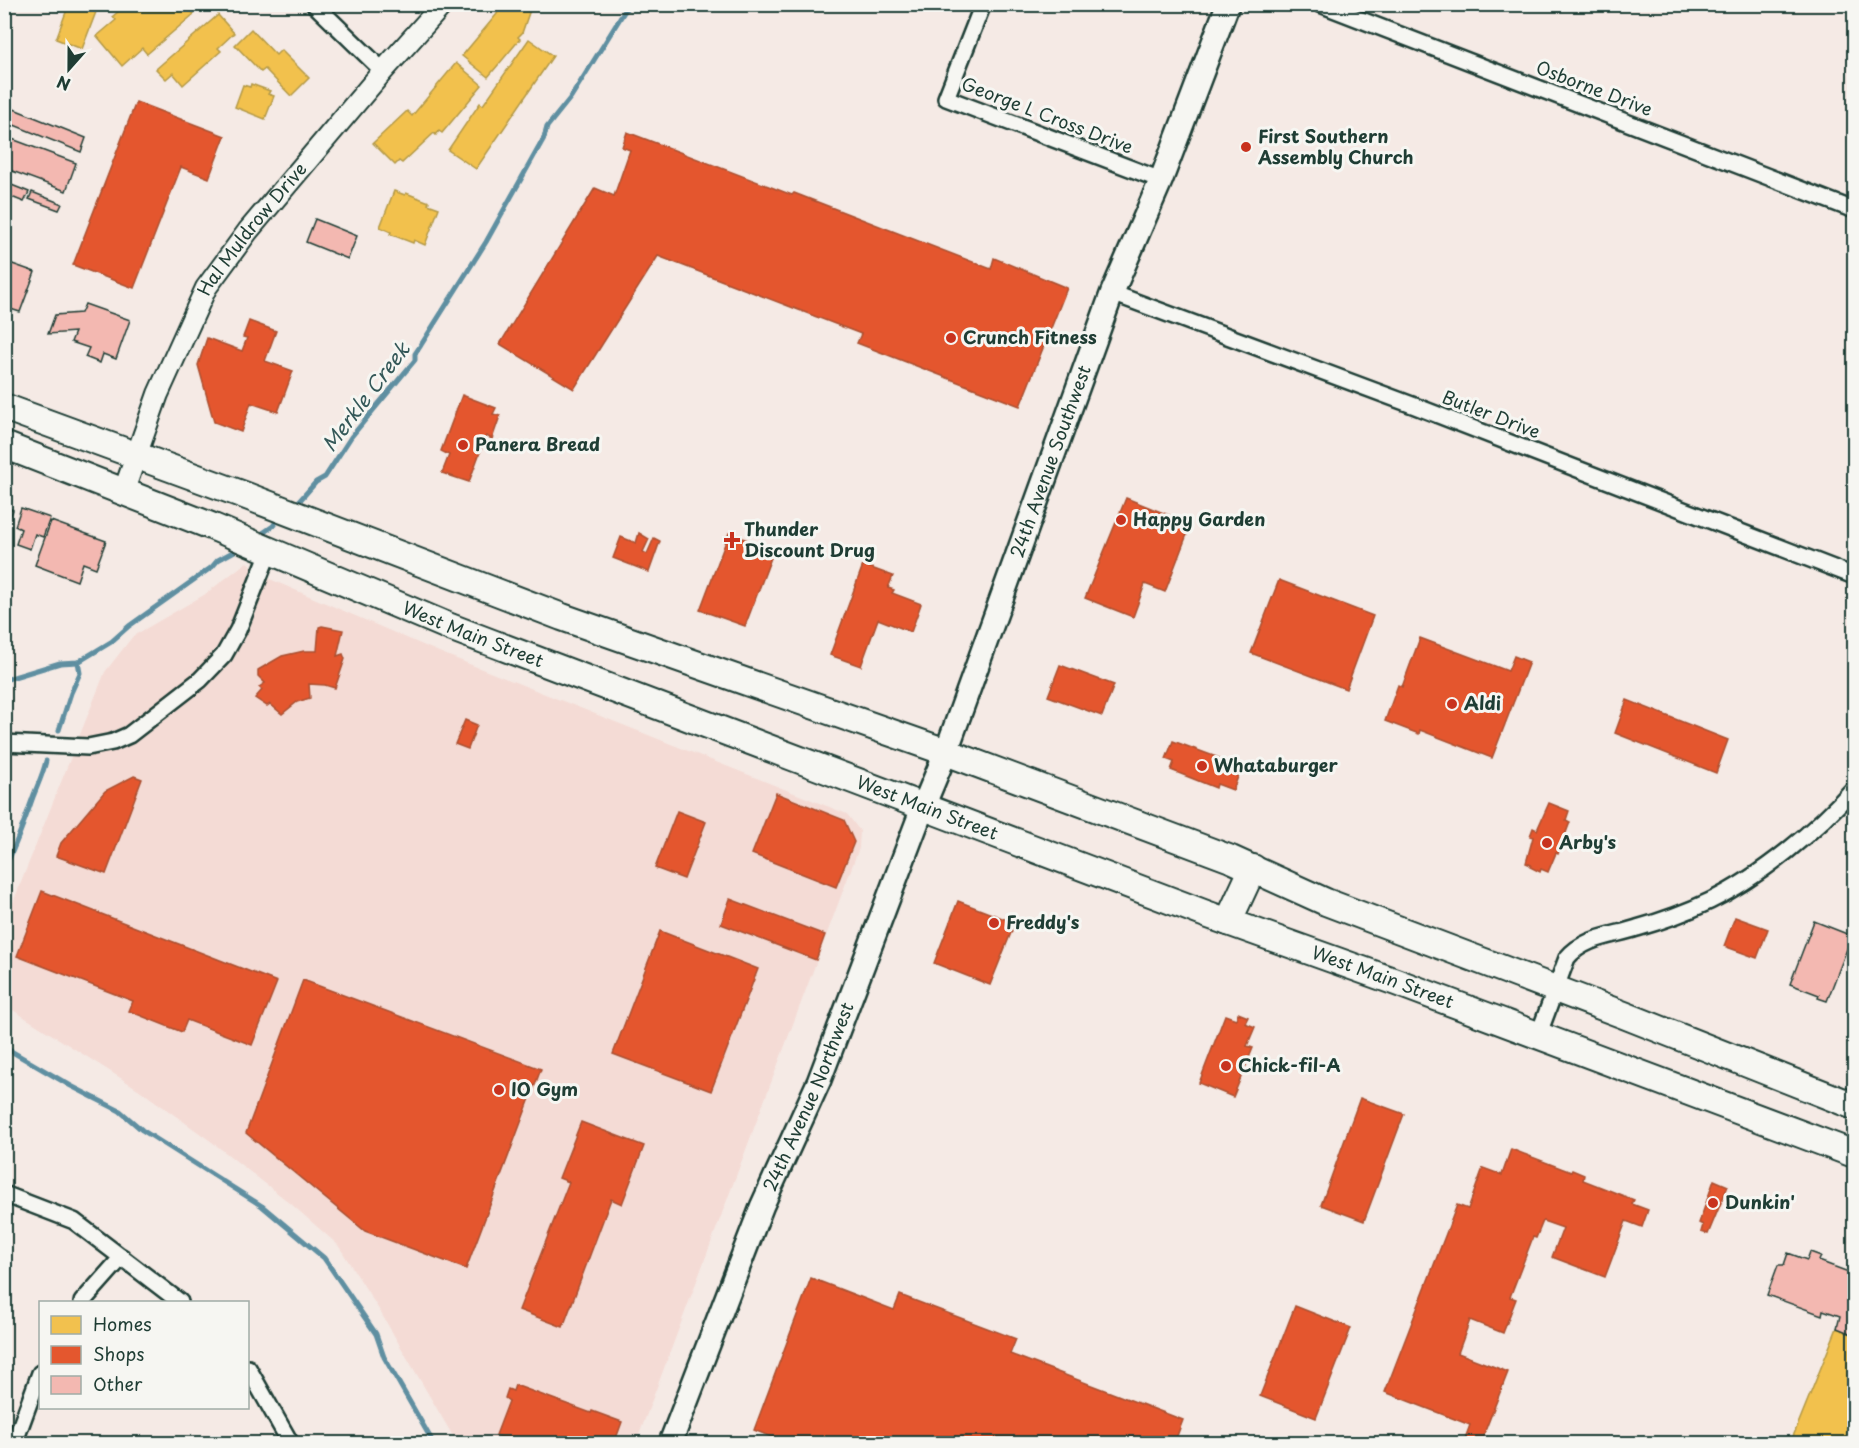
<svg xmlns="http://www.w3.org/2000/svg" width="1859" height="1448" font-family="'Playpen Sans',sans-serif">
	<rect width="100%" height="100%" fill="#f5eae5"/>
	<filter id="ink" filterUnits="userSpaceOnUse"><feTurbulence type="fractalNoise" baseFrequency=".0167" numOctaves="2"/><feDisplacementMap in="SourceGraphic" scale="12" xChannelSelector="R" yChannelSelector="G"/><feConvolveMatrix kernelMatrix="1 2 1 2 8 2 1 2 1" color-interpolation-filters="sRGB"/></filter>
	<g filter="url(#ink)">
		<!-- built -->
		<polygon fill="#f4dbd5" points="247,562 265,577 439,652 847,814 860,831 859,848 636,1443 457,1443 378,1308 338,1245 290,1203 212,1142 138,1089 5,1005 4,925 105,672 133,636 204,595"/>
		<!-- homes -->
		<g fill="#f2c14e" stroke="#b39946" stroke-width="1.5">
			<polygon points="69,4 99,4 82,49 56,39"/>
			<polygon points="127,4 191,4 188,7 194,14 147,54 142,48 122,66 97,36 116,20 113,16"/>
			<polygon points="500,4 532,4 522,33 518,37 520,39 488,77 462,56 497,14"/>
			<polygon points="218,15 234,33 218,48 221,51 183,85 173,73 166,79 156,69"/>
			<polygon points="251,29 276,55 281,50 309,78 291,96 265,69 261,72 235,45"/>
			<polygon points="529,39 553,56 476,169 448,150 480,103 483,105"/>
			<polygon points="456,63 482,85 442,133 439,131 436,135 434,133 402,163 399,161 395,165 373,143 407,111 412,116"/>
			<polygon points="251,84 270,91 268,94 274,96 265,119 235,107 243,85 250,87"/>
			<polygon points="394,191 405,195 406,193 429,202 428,204 439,208 425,245 414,240 413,243 390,234 391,232 380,227"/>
			<polygon points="1837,1328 1854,1335 1854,1413 1843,1444 1790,1444"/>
		</g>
		<!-- shops -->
		<g fill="#e4572e" stroke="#a94f30" stroke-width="1.5">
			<polygon points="136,102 225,136 209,178 181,167 134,288 73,265"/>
			<polygon points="627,132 792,195 794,193 991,269 994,258 1067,288 1020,406 857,343 861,334 658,256 574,389 500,344 595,188 614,196 630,150 622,147"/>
			<polygon points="249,321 276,331 265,361 293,371 278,412 251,403 241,432 214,422 198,365 207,338 242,351 247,338 243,337"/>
			<polygon points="462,395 496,408 493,414 500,416 492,439 486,436 469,482 442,473 449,455 441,451"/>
			<polygon points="1126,498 1191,524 1165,592 1145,584 1133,617 1085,598"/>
			<polygon points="639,533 649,539 643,552 647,554 654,538 660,541 649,572 613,558 621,537 636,543"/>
			<polygon points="729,533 774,550 745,626 700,610"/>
			<polygon points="863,565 893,576 888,588 894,590 892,593 921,604 911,632 878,619 861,666 830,655"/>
			<polygon points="1279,580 1373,616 1346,689 1251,653"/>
			<polygon points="322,626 343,630 337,656 343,654 345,659 335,688 325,685 309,684 310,698 297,702 282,714 270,704 267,706 255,698 262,690 259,687 265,683 258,676 258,670 282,656 304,651 317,651 319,627"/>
			<polygon points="1420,638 1508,671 1514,656 1529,662 1492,758 1420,730 1419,734 1385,721 1398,685 1402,687"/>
			<polygon points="1060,665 1114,685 1102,716 1048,696"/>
			<polygon points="1627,700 1728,740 1716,773 1615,733"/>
			<polygon points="465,720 477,725 468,749 455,744"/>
			<polygon points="1173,741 1219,758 1218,761 1241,769 1233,790 1217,784 1216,788 1171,770 1174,762 1166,759"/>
			<polygon points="134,776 142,779 106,874 56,856 61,843 105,791"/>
			<polygon points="776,793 844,820 854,842 836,887 752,854"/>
			<polygon points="1549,803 1569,811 1566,820 1570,822 1558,854 1556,853 1548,872 1541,869 1540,872 1530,867 1531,865 1526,863 1533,837 1530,836 1533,828 1537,830"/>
			<polygon points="677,811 706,822 684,879 655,868"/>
			<polygon points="42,891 277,982 252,1045 187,1020 182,1032 129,1011 133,1001 17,956"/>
			<polygon points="730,899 825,935 816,960 721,924"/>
			<polygon points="958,901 1015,923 990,985 934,963"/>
			<polygon points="1735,917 1768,929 1757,958 1724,946"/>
			<polygon points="660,931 758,969 711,1091 613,1054"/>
			<polygon points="303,980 541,1069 466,1269 365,1231 246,1133"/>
			<polygon points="1238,1013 1248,1017 1245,1023 1255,1027 1247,1046 1253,1048 1233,1097 1199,1083 1225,1015 1236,1019"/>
			<polygon points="1360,1098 1404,1114 1364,1221 1321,1205"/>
			<polygon points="581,1122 644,1146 622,1204 611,1199 563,1327 519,1310 569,1182 559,1178"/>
			<polygon points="1511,1149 1571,1172 1572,1170 1584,1175 1583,1180 1634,1200 1632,1204 1648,1210 1642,1227 1626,1221 1605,1277 1552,1257 1563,1228 1543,1221 1536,1238 1533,1237 1510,1297 1516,1299 1503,1333 1470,1320 1458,1353 1508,1372 1480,1444 1463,1444 1470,1425 1385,1392 1457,1205 1468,1209 1483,1168 1502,1175"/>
			<polygon points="1714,1180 1728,1186 1708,1234 1701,1232 1703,1225 1699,1223"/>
			<polygon points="811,1278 894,1310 900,1295 1016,1339 1010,1354 1183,1420 1174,1444 789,1444 754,1430"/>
			<polygon points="1295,1306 1351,1328 1316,1418 1260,1396"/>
			<polygon points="515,1385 591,1413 592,1411 622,1422 614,1444 519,1444 496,1435 509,1401 505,1398 508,1389 513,1391"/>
		</g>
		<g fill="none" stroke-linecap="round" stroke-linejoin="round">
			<!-- stream -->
			<g stroke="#5f8fa1" stroke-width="5">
				<polyline points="294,507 316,482 325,477 351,437 415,360 415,354 421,345 486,242 544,138 547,127 571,97 629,4"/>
				<polyline points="257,537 273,526 279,518"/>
				<polyline points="4,680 60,663 78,662 111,642 129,626 212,567 218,560 242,547"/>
				<polyline points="59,730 71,693 80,673 78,662"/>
				<path d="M4,869C16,846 24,822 33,797C38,784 43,774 46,761"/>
				<polyline points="4,1047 71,1086 120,1111 142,1130 262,1206 324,1258 376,1334 384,1357 434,1444"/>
			</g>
		</g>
		<!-- building -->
		<g fill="#f3b8b1" stroke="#1f3d34" stroke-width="1.5">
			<polygon points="4,105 86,138 81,152 4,121"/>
			<polygon points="4,136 76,163 66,191 4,168"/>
			<polygon points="4,182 29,192 24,202 4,194"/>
			<polygon points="32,192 62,204 59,210 29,199"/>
			<polygon points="315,219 357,236 348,259 306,242"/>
			<polygon points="4,261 35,272 20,312 4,307"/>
			<polygon points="85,304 130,320 116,359 103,354 100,363 85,357 89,348 71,342 75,332 48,334 55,315 81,313"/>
			<polygon points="4,506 13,510 4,532"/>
			<polygon points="21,508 50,518 43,537 35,534 30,549 16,544 21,529 15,526"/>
			<polygon points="51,521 106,541 96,568 83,563 77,581 35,565"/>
			<polygon points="1814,921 1852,936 1827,1001 1818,998 1819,995 1790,984"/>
			<polygon points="1810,1252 1821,1256 1819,1261 1854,1274 1854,1335 1837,1328 1840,1316 1823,1310 1822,1315 1767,1295 1778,1265 1784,1265 1788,1253 1807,1260"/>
		</g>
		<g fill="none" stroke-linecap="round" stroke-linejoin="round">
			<defs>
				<g id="minor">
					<polyline points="314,4 383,71"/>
					<polyline points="983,4 946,98 1161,180"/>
					<polyline points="1320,4 1854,210"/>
					<polyline points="1112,293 1415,406 1854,576"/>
					<polyline points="4,743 88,747 113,742 129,735 200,680 224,655 238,630 269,552"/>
					<path d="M1538,1036L1567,958C1584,937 1613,936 1637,928C1662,921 1687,912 1710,901C1760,877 1818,829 1854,788"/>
					<polyline points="4,1194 74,1221 180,1302"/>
					<polyline points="82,1302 122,1257"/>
					<polyline points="248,1368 291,1444"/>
					<polyline points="14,1444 40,1373"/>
				</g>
				<g id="tertiary">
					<path id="s1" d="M123,493L158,394L206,288L248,231L383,71L443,4"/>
				</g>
				<g id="secondary">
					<path id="s2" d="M670,1444L762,1206L819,1081L923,807L946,752L1112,293L1161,180L1228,4"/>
				</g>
				<g id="primary">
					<polyline points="4,407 244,495 562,617 946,752 1231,859 1326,902 1624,1015 1854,1106"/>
					<path id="s3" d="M4,445L211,526L450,627L1206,914L1396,982L1854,1154"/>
					<polyline points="1228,922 1253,868"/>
				</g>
			</defs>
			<!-- minor casing -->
			<use href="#minor" stroke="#1f3d34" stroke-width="20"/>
			<!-- tertiary casing -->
			<use href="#tertiary" stroke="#1f3d34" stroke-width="24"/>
			<!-- secondary casing -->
			<use href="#secondary" stroke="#1f3d34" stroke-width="27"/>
			<!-- primary casing -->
			<use href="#primary" stroke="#1f3d34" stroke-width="30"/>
			<!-- minor -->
			<use href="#minor" stroke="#f6f6f2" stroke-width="15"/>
			<!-- tertiary -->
			<use href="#tertiary" stroke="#f6f6f2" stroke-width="20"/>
			<!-- secondary -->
			<use href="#secondary" stroke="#f6f6f2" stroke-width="22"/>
			<!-- primary -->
			<use href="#primary" stroke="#f6f6f2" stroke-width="26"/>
		</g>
	</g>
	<!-- markers -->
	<g fill="#c8321e" stroke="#f6f6f2" stroke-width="2">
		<circle cx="1246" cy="147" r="6"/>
		<circle cx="951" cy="338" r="6"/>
		<circle cx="463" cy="445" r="6"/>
		<circle cx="1121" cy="520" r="6"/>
		<path d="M729 531h6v6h6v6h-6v6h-6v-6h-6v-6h6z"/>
		<circle cx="1452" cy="704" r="6"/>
		<circle cx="1202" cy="766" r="6"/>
		<circle cx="1547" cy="843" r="6"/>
		<circle cx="994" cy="923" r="6"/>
		<circle cx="1226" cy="1066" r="6"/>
		<circle cx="499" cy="1090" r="6"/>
		<circle cx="1713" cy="1203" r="6"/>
	</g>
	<g text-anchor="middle" stroke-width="6" stroke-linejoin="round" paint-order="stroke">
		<!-- street labels -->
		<g font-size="18" fill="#1f3d34" stroke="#f6f6f2">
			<text transform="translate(1594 89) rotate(21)" y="6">Osborne Drive</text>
			<text transform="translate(1047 116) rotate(21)" y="6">George L Cross Drive</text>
			<text dy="6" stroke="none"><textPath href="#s1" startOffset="296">Hal Muldrow Drive</textPath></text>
			<text transform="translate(1491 415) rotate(21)" y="6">Butler Drive</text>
			<text dy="6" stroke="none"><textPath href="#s2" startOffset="1054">24th Avenue Southwest</textPath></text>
			<text dy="6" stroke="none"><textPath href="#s3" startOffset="506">West Main Street</textPath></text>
			<text dy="6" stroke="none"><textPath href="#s3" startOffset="992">West Main Street</textPath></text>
			<text dy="6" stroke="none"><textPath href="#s3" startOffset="1478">West Main Street</textPath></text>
			<text dy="6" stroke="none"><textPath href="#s2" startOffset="374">24th Avenue Northwest</textPath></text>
		</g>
		<!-- poi labels -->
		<g font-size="18" font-weight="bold" fill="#1f3d34" stroke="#f6f6f2" text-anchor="start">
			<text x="1258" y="143">First Southern<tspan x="1258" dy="21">Assembly Church</tspan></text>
			<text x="963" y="344">Crunch Fitness</text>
			<text x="475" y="451">Panera Bread</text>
			<text x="1133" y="526">Happy Garden</text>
			<text x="744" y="536">Thunder<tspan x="744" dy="21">Discount Drug</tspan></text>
			<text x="1464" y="710">Aldi</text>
			<text x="1214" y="772">Whataburger</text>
			<text x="1559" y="849">Arby's</text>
			<text x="1006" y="929">Freddy's</text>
			<text x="1238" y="1072">Chick-fil-A</text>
			<text x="511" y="1096">IO Gym</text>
			<text x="1725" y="1209">Dunkin'</text>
		</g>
		<!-- water labels -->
		<g font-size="20" font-style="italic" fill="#345858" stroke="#f6f6f2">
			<text transform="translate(366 397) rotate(-53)" y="7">Merkle Creek</text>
		</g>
	</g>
	<!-- margin -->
	<rect width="1859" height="1448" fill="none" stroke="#f6f6f2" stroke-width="24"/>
	<rect x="12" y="12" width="1835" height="1424" fill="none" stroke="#1f3d34" stroke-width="2" filter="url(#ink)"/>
	<!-- legend -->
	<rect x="39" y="1301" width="210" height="108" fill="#f6f6f2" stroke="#a0aca6" stroke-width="1.5"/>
	<rect x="51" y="1316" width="30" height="18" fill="#f2c14e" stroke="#a0aca6" stroke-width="1.5"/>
	<text x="93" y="1331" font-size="18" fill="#1f3d34">Homes</text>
	<rect x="51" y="1346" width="30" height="18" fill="#e4572e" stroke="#a0aca6" stroke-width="1.5"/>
	<text x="93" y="1361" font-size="18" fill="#1f3d34">Shops</text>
	<rect x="51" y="1376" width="30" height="18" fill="#f3b8b1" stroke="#a0aca6" stroke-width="1.5"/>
	<text x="93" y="1391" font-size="18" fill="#1f3d34">Other</text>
	<!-- north arrow -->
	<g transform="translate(69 69) rotate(201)" stroke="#f6f6f2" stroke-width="4.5" paint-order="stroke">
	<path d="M0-4.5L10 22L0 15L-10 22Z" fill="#1f3d34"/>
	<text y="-9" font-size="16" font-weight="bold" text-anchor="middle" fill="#1f3d34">N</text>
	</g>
</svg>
